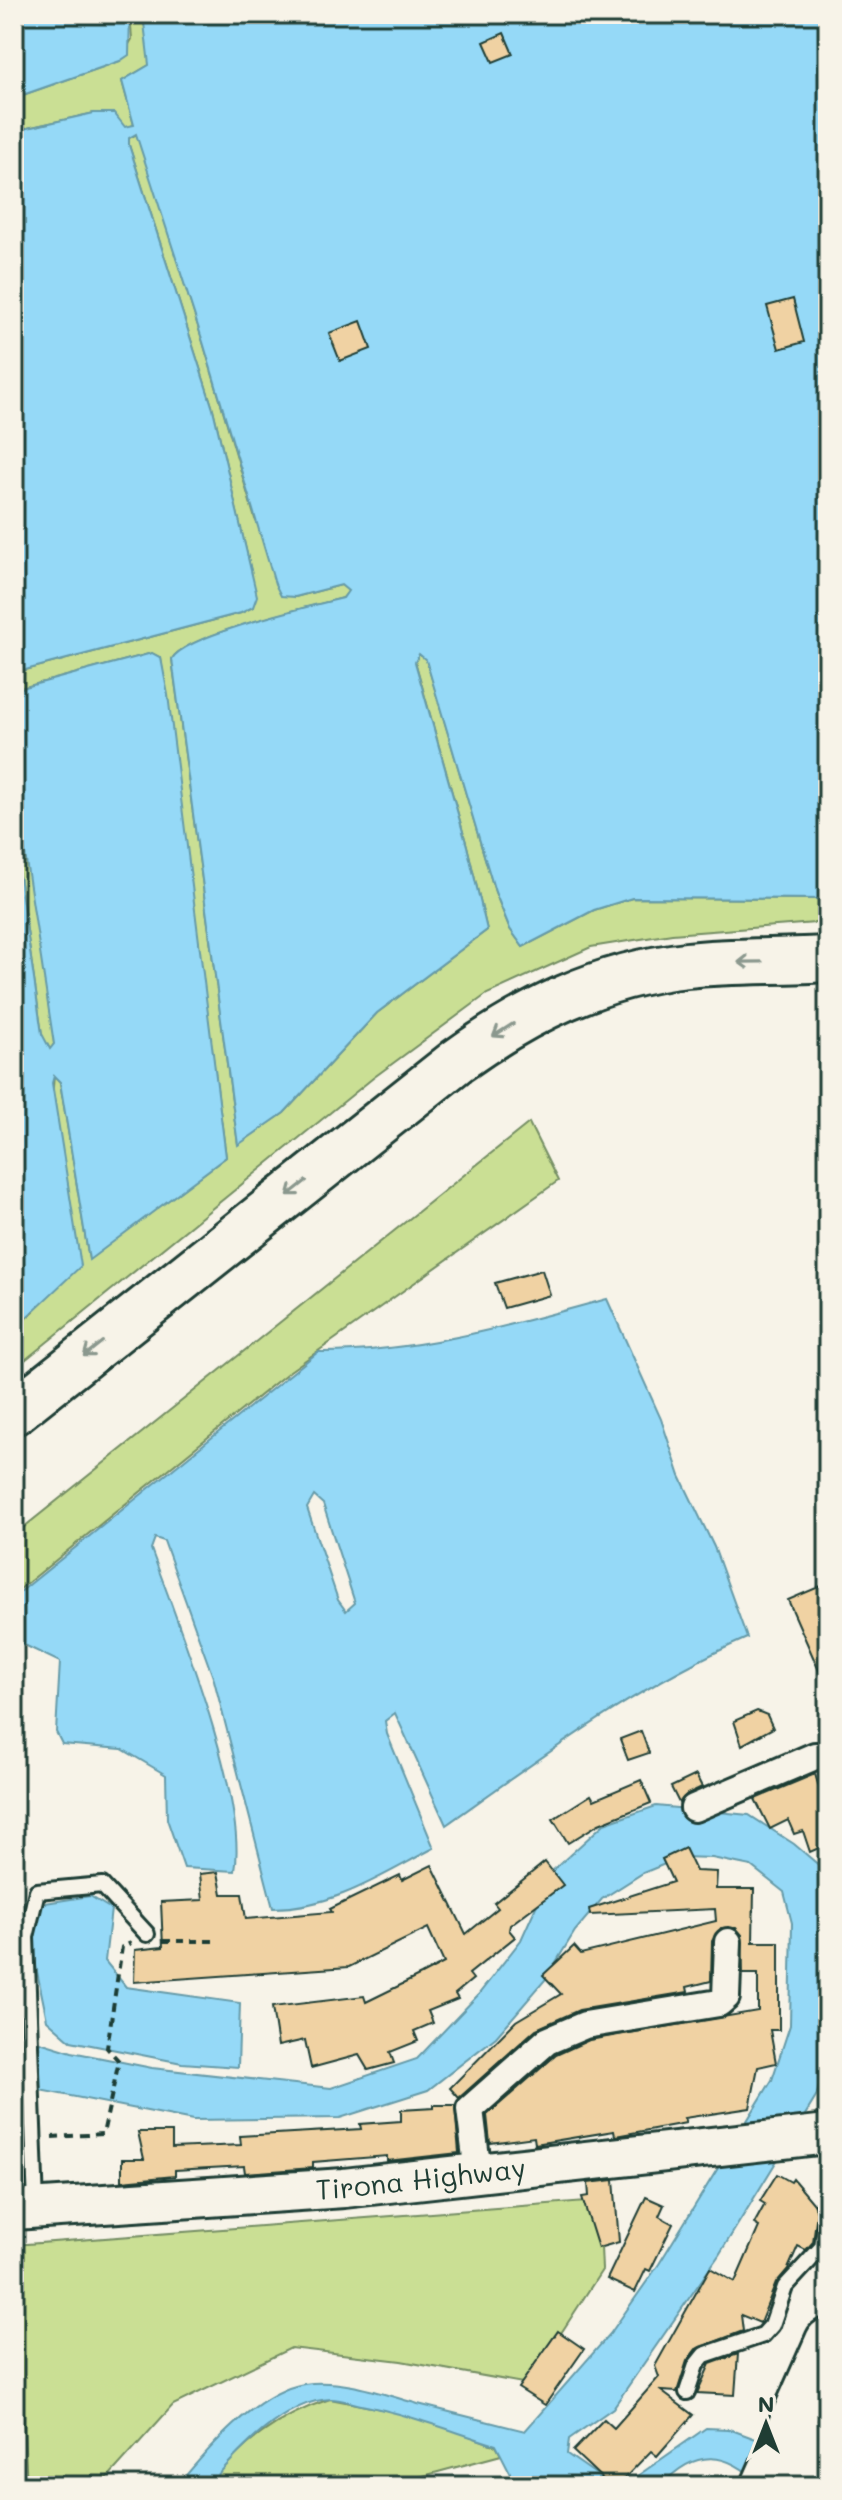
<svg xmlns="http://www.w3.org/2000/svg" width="842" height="2500" font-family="Mali,sans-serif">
	<rect width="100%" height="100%" fill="#f7f3e8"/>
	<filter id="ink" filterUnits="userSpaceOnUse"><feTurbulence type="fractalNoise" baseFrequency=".0125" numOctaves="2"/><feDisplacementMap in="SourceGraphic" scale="16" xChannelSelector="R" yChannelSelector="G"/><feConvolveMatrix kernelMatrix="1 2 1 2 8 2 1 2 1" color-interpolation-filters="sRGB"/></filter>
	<g filter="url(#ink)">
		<!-- green -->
		<g fill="#cadf94" stroke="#748e64" stroke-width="2">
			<polygon points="130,14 143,14 150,60 149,65 122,81 134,125 125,128 94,113 14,131 14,98 120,61 132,39"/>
			<path d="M137,134L203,342L255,519L295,597L341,585L349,591L343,598C311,607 184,635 172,659L238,1144L284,1113L377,1013L487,930L467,846L415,661L419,654L426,659L495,892L510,929L523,947L594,910L632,898L828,899V922L672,934L591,947L487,994L373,1078L14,1369V1329L34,1311L54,1075L60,1082L89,1259L226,1157L161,658L152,653L14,690V673L241,613L253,607L252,576L213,409L129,145V138Z"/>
			<polygon points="14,782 51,1012 54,1044 50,1050 42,1035 14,841"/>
			<polygon points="529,1123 558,1181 290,1371 14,1594 14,1535"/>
			<polygon points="599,2200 602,2270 528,2384 401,2361 291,2348 173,2405 100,2486 27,2486 14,2245"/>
			<path d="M330,2399L417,2416L496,2446L501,2455L386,2486H208C241,2444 278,2416 330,2399Z"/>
		</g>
		<!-- water -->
		<g fill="#95d9f7" stroke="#669ba9" stroke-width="2" fill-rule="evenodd">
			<polygon points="14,14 130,14 129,55 120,61 14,98"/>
			<path d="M143,14H828V899L632,898L594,910L523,947L510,929L495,892L426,660L419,654L415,662L467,846L487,930L377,1013L284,1113L238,1145L172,659C184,635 311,606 343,598L348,591L341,585L295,597L281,596L275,584L203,342L136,134L129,138V145L213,409L257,596L253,607L241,613L14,673V131L94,113H114L125,127L134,125L122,81L149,65Z"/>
			<polygon points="152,653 161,658 168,695 226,1157 89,1260 60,1082 54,1076 52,1083 81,1266 14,1329 14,841 42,1034 50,1049 54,1044 14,782 14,690"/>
			<path d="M607,1299L661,1419L680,1476L714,1547L747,1638C638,1685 542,1757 446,1825L395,1713L385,1721L387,1734L434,1848C382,1875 334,1908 273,1908L214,1680L164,1541L155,1538L151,1549C178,1623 248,1799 235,1871L184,1868L167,1819L166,1775L122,1749L62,1744L56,1732L60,1662L14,1640V1597L318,1352C416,1353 512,1325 607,1299ZM314,1496L323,1504L355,1603L346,1611L338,1600L307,1508Z"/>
			<path d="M656,1806L749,1815L794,1844L828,1873V2055L816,2097L719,2255L613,2408L569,2439L567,2454L613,2486H517L496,2445C451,2431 408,2414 361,2405C352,2403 340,2399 331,2399C284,2400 236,2454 208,2486H177C207,2450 256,2392 304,2384C342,2378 382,2394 418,2404C454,2413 489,2422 525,2431L610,2334L659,2264L772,2080L790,2025L792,1923L784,1892L751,1866L712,1858L682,1857L643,1873L602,1899L575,1931L545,1980L496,2037L428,2090L340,2118L193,2120L14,2085V2034L72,2052L152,2068L331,2088L417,2059L478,1995L521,1940L552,1871L604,1824Z"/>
			<polygon points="90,1896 111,1909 105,1961 126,1987 240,2003 238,2067 182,2063 71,2041 47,2020 29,1933 39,1904"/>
			<path d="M706,2428L729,2429L772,2445L762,2486C727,2450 695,2448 661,2486H623Z"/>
		</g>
		<!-- building -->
		<g fill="#f0d2a3" stroke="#1f3d34" stroke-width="2">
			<polygon points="504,33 513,54 493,62 484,42"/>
			<polygon points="793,299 804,342 779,349 767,306"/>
			<polygon points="361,321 371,349 340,361 329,333"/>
			<polygon points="542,1270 550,1295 504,1308 495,1283"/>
			<polygon points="828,1583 828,1691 788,1600"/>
			<polygon points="757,1711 767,1715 773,1728 742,1745 734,1721"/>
			<polygon points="641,1731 649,1753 628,1760 620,1739"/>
			<polygon points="815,1774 822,1797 828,1794 828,1844 810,1852 803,1831 794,1834 788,1820 770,1829 755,1799"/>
			<polygon points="696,1775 702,1787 687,1794 679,1803 671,1787"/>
			<polygon points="641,1780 651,1803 599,1824 568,1843 553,1819 591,1795 594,1800"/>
			<polygon points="685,1848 696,1871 717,1872 716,1889 754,1889 753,1942 779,1942 779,2030 770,2030 776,2063 758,2067 750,2108 684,2118 686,2123 621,2135 615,2136 614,2131 535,2144 534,2137 490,2143 487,2115 556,2055 589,2040 758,2011 758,1974 743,1974 742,1935 736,1928 721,1928 712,1941 711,1981 687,1987 688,1992 579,2010 536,2029 459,2098 450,2088 516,2021 561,1994 543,1975 574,1946 581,1954 716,1921 715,1909 590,1915 589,1909 673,1882 662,1859"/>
			<polygon points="545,1862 563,1885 510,1925 509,1930 515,1937 469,1974 473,1979 455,1994 458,1999 428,2011 433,2023 414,2031 418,2041 390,2052 394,2063 368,2070 359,2055 311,2068 305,2040 278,2046 272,2007 364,1996 366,2002 421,1975 444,1963 428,1928 349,1967 134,1982 135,1950 163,1947 161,1902 203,1900 200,1874 218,1872 222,1894 242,1894 246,1919 332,1912 330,1909 400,1875 402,1880 432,1865 466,1934 498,1908 494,1903"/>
			<polygon points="434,2105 455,2105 459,2153 387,2161 387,2156 313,2162 313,2168 245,2173 244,2166 175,2170 175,2176 122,2181 122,2159 144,2159 138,2132 172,2132 172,2148 241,2145 240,2136 361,2129 360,2124 401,2121 401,2110 434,2108"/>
			<polygon points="777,2174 791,2182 793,2179 814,2204 817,2212 813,2242 806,2250 798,2246 788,2269 776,2283 760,2323 741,2315 743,2331 696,2349 687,2361 677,2392 661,2391 693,2415 657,2456 651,2451 617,2486 610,2486 573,2451 604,2419 614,2428 659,2377 655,2366 710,2268 735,2282 759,2227 754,2224 765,2204 760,2201"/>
			<polygon points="614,2180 619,2242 598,2248 582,2197 589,2196 588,2183"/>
			<polygon points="646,2197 664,2205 659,2216 673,2224 650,2271 646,2269 635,2292 607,2279"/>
			<polygon points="558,2331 584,2349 545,2405 518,2388"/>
			<polygon points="738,2354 735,2395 697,2393 710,2364"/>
		</g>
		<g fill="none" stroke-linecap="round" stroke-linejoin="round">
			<defs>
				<g id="lane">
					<polyline points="36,2206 26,1937 37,1891 102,1885 147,1934"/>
					<polyline points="687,2392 696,2365 704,2355 763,2335 772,2325 785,2287 822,2247 828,2207"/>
				</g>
				<g id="street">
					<polyline points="694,1808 815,1756 828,1756"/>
					<polyline points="478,2174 470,2109 547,2041 585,2025 719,2003 726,1997 728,1942"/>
				</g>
				<g id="secondary">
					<path id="s1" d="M14,2210L344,2188L828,2134"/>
				</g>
				<g id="highway">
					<path d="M14,1412L457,1061C526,1011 601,974 687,965C733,960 781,962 828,959"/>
					<polyline points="764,2486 828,2341"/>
					<polyline points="808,2486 828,2440"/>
				</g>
			</defs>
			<!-- lane casing -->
			<use href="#lane" stroke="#1f3d34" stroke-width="20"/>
			<!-- street casing -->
			<use href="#street" stroke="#1f3d34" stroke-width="32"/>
			<!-- secondary casing -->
			<use href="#secondary" stroke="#1f3d34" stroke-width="44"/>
			<!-- highway casing -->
			<use href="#highway" stroke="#1f3d34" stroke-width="50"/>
			<!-- path -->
			<g stroke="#1f3d34" stroke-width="4" stroke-dasharray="8 6" stroke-linecap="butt">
				<polyline points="163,1941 217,1941"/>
				<polyline points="52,2137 103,2134 119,2061 107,2048 122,1947 131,1943"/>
			</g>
			<!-- lane -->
			<use href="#lane" stroke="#f7f3e8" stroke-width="14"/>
			<!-- street -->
			<use href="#street" stroke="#f7f3e8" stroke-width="26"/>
			<!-- secondary -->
			<use href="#secondary" stroke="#f7f3e8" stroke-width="38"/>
			<!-- highway -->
			<use href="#highway" stroke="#f7f3e8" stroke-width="44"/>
		</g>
		<!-- one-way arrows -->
		<defs><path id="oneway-shaft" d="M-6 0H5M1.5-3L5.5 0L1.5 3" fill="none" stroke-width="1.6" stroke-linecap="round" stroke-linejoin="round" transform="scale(2)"/></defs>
		<g stroke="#8b988e">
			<use href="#oneway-shaft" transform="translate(750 962) rotate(179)"/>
			<use href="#oneway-shaft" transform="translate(503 1030) rotate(148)"/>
			<use href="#oneway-shaft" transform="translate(297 1188) rotate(142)"/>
			<use href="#oneway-shaft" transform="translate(93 1349) rotate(142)"/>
		</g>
	</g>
	<g text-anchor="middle" stroke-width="8" stroke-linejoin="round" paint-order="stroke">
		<!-- street labels -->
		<g font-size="28" fill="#1f3d34" stroke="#f7f3e8">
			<text dy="10" stroke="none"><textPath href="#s1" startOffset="408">Tirona Highway</textPath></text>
		</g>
	</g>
	<!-- margin -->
	<rect width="842" height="2500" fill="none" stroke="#f7f3e8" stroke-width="48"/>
	<rect x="24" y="24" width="794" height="2452" fill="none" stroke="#1f3d34" stroke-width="3" filter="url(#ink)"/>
	<!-- north arrow -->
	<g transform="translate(766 2424)" stroke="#f7f3e8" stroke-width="6" paint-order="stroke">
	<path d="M0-6L14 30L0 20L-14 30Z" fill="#1f3d34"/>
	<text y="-12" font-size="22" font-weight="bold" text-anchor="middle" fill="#1f3d34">N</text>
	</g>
</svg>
